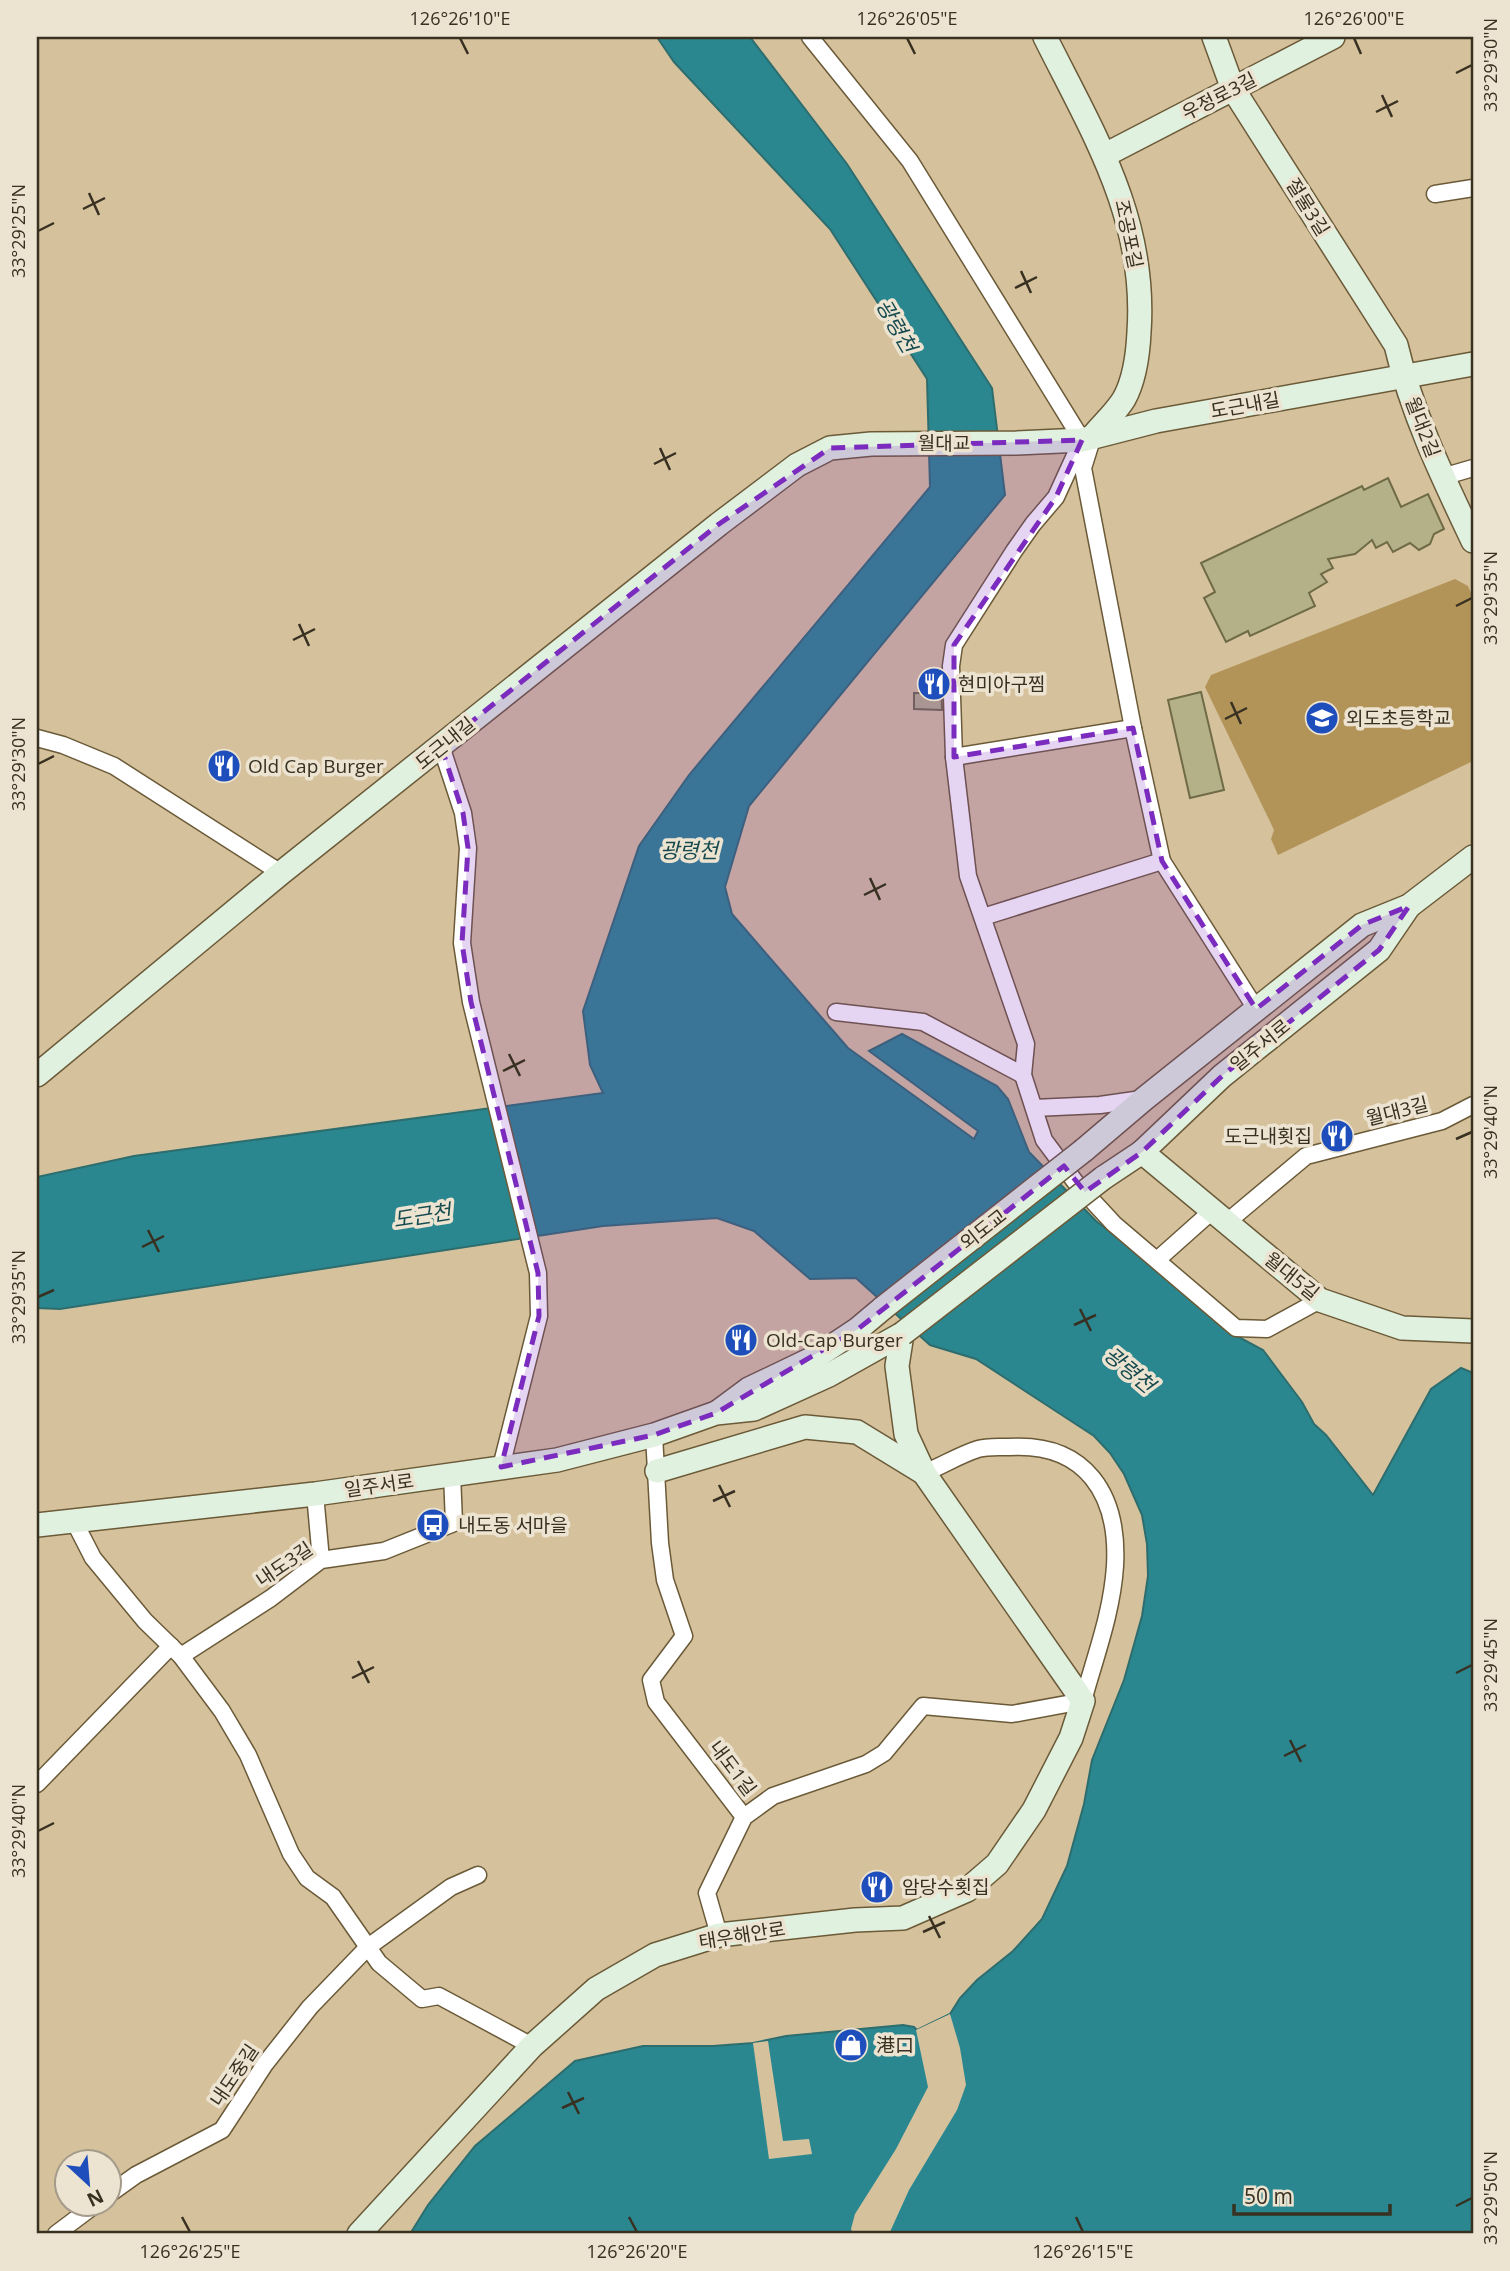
<svg xmlns="http://www.w3.org/2000/svg" width="1510" height="2271" font-family="'Open Sans','Noto Sans KR',sans-serif">
	<rect width="100%" height="100%" fill="#d5c29d"/>
	<!-- green -->
	<polygon fill="#b29459" points="1455,579 1468,586 1473,598 1473,761 1278,855 1271,839 1274,830 1205,687 1211,675"/>
	<!-- water -->
	<polygon fill="#2a878f" stroke="#2e6d6e" stroke-width="2" points="657,37 750,37 847,164 992,388 1005,495 749,806 725,887 732,914 848,1048 974,1139 978,1131 869,1051 902,1034 997,1086 1008,1099 1029,1152 1096,1221 1154,1266 1233,1334 1263,1350 1302,1402 1314,1424 1326,1435 1373,1495 1431,1389 1461,1368 1473,1373 1473,2234 410,2234 428,2205 475,2146 575,2061 643,2046 713,2046 753,2043 786,2036 903,2025 914,2027 917,2030 950,2014 960,1998 977,1980 1013,1951 1042,1919 1067,1866 1084,1804 1092,1760 1124,1680 1142,1616 1148,1576 1147,1544 1142,1515 1124,1474 1110,1453 1094,1436 976,1359 930,1345 856,1278 810,1279 754,1231 717,1218 603,1226 60,1309 37,1308 37,1177 134,1156 603,1093 590,1065 583,1011 639,846 689,775 930,487 927,379 830,229 674,62"/>
	<!-- pier -->
	<g fill="#d5c29d">
		<polygon points="950,2014 960,2048 966,2085 957,2110 909,2190 889,2234 853,2234 851,2229 855,2214 896,2149 928,2087 916,2030"/>
		<polygon points="768,2041 783,2141 809,2139 812,2154 769,2159 753,2043"/>
	</g>
	<!-- building -->
	<g fill="#b4b189" stroke="#6f6b46" stroke-width="2">
		<polygon points="1388,478 1401,507 1428,494 1444,529 1434,534 1430,544 1419,550 1410,543 1393,552 1387,542 1376,548 1372,540 1355,554 1328,559 1333,568 1321,574 1327,582 1309,593 1315,606 1250,636 1248,631 1226,642 1204,598 1215,592 1201,563 1362,486 1364,490"/>
		<polygon points="925,674 941,675 942,710 914,709 914,693 924,693"/>
		<polygon points="1201,692 1224,790 1190,798 1168,700"/>
		<polygon points="885,1874 888,1897 868,1899 866,1876"/>
	</g>
	<g fill="none" stroke-linecap="round" stroke-linejoin="round">
		<defs>
			<g id="street">
				<polyline points="810,37 910,161 1082,440 1056,497 1033,524 1014,551 954,645 951,666 954,757 968,876 1026,1044 1023,1075 1044,1140 1076,1183 1114,1224 1236,1328 1267,1329 1320,1300"/>
				<polyline points="1435,194 1473,188"/>
				<polyline points="1093,436 1083,468 1133,728 1162,861 1256,1009"/>
				<polyline points="1442,477 1473,468"/>
				<polyline points="37,738 63,745 114,766 281,873"/>
				<polyline points="441,746 463,813 468,848 462,943 471,1002 538,1273 539,1316 501,1467"/>
				<polyline points="954,757 1133,728"/>
				<polyline points="983,917 1162,861"/>
				<polyline points="836,1012 923,1022 1023,1075"/>
				<polyline points="1034,1108 1100,1105 1142,1099"/>
				<polyline points="1226,1223 1306,1156 1442,1121 1473,1105"/>
				<polyline points="1157,1260 1212,1211"/>
				<polyline points="654,1435 660,1543 665,1580 684,1636 651,1680 656,1702 744,1817"/>
				<polyline points="315,1494 321,1560"/>
				<polyline points="74,1521 93,1558 145,1621 181,1656 222,1711 248,1755 291,1854 307,1878 333,1897 379,1963 422,1999 439,1996 532,2046"/>
				<polyline points="181,1656 271,1598 321,1560 384,1551 454,1523 452,1474"/>
				<polyline points="37,1784 171,1646"/>
				<path d="M719,1935L707,1893L744,1817L773,1796L866,1764L884,1753L923,1706L1012,1714L1083,1701C1095,1657 1112,1613 1115,1566C1119,1495 1086,1442 1009,1447C999,1447 987,1446 978,1449C959,1455 942,1466 924,1473"/>
				<polyline points="108,2195 136,2175 222,2130 265,2064 310,2007 368,1947 451,1887 478,1875"/>
				<polyline points="56,2234 96,2204"/>
			</g>
			<g id="secondary">
				<path d="M1045,37C1093,133 1147,219 1139,332C1138,354 1135,379 1124,399C1116,412 1103,424 1093,436"/>
				<path d="M1214,37L1233,89L1396,345C1412,414 1443,478 1473,541"/>
				<polyline points="1105,155 1333,37"/>
				<polyline points="37,1075 281,873 719,524 797,465 830,448 871,444 1017,443 1082,440 1156,421 1473,364"/>
				<polyline points="1084,1150 1144,1099 1362,925 1409,906 1473,857"/>
				<polyline points="1142,1152 1320,1300 1402,1328 1473,1331"/>
				<polyline points="1103,1178 1142,1152 1222,1076 1379,950 1409,906"/>
				<polyline points="718,1412 749,1389 816,1357 858,1329 883,1308"/>
				<polyline points="657,1471 805,1427 857,1432 924,1473"/>
				<polyline points="37,1525 315,1494 557,1460 654,1435 716,1413 754,1409 829,1375 902,1334"/>
				<polyline points="359,2234 532,2046 596,1989 655,1955 719,1935 855,1920 903,1918 967,1890 997,1864 1034,1810 1071,1738 1083,1701 924,1473 906,1434 897,1366 902,1334"/>
			</g>
		</defs>
		<!-- street casing -->
		<use href="#street" stroke="#6b5a38" stroke-width="19"/>
		<!-- secondary casing -->
		<use href="#secondary" stroke="#6b5a38" stroke-width="26"/>
		<!-- street -->
		<use href="#street" stroke="#fff" stroke-width="16"/>
		<!-- secondary -->
		<use href="#secondary" stroke="#e1f1e0" stroke-width="23"/>
		<defs>
			<g id="secondary-bridge">
				<polyline points="883,1308 1084,1150"/>
				<polyline points="902,1334 1103,1178"/>
			</g>
		</defs>
		<!-- secondary-bridge casing -->
		<use href="#secondary-bridge" stroke="#6b5a38" stroke-width="26" stroke-linecap="butt"/>
		<!-- secondary-bridge -->
		<use href="#secondary-bridge" stroke="#e1f1e0" stroke-width="23"/>
	</g>
	<!-- marked area -->
	<path fill="#7b2cbf" fill-opacity="0.2" stroke="#7b2cbf" stroke-width="5" stroke-dasharray="14 9" stroke-linejoin="round" d="M1082,440L1056,497L954,645V757L1133,728L1162,861L1256,1009L1362,925L1409,906L1379,950L1222,1076L1142,1152L1085,1192L1064,1166L858,1329L716,1413L654,1435L501,1467L539,1316L538,1273L471,1002L462,943L468,848L463,813L441,746L719,524L830,448Z"/>
	<!-- ticks -->
	<path fill="none" stroke="#383021" stroke-width="2.5" d="M460,38L468,54M907,38L915,54M1354,38L1361,54M1456,73L1472,65M1382,95L1392,117M1376,112L1398,101M89,193L99,215M83,209L105,198M38,231L54,223M1021,271L1031,293M1015,288L1037,277M660,448L670,470M654,464L676,453M1456,606L1472,598M299,624L309,646M293,640L315,629M1231,702L1241,724M1225,719L1247,708M38,764L54,756M870,878L880,900M864,895L886,884M509,1054L520,1076M503,1071L525,1060M1456,1139L1472,1132M148,1230L159,1252M142,1247L164,1236M38,1297L54,1290M1080,1309L1091,1331M1074,1325L1096,1315M719,1485L730,1507M713,1501L735,1491M358,1661L369,1683M1456,1673L1472,1665M352,1678L374,1667M1290,1740L1301,1762M1284,1756L1306,1745M38,1831L54,1823M929,1916L940,1938M923,1932L945,1922M568,2092L579,2114M562,2108L584,2098M1456,2206L1472,2198M182,2217L190,2232M629,2217L637,2232M1076,2217L1083,2232"/>
	<!-- icons -->
	<defs>
		<symbol id="restaurant-disc" viewBox="-11 -11 22 22"><circle r="9.5" fill="#1e4ebb" stroke="#ede3d1"/><path d="M-5-6h1v4h1v-4h1v4h1v-4h1v5L-1.5 .5V6h-2V.5L-5-1ZM5-6V6H3V1.5H1.5Q1.5-4 5-6Z" fill="#fff"/></symbol>
		<symbol id="school-disc" viewBox="-11 -11 22 22"><circle r="9.5" fill="#1e4ebb" stroke="#ede3d1"/><path d="M0-5L7-2L0 1L-7-2ZM-4 1L0 2.5L4 1V4Q0 6-4 4Z" fill="#fff"/></symbol>
		<symbol id="bus-disc" viewBox="-11 -11 22 22"><circle r="9.5" fill="#1e4ebb" stroke="#ede3d1"/><path d="M-5-6H5V4H4V6H2V4H-2V6H-4V4H-5ZM-3.5-4V0h7V-4ZM-3.5 1.2v1.5H-2V1.2ZM2 1.2v1.5H3.5V1.2Z" fill="#fff"/></symbol>
		<symbol id="shop-disc" viewBox="-11 -11 22 22"><circle r="9.5" fill="#1e4ebb" stroke="#ede3d1"/><path d="M-5-2.5h2.3a2.7 3.5 0 0 1 5.4 0H5L5.5 6h-11ZM-1.5-2.5h3a1.5 2.3 0 0 0-3 0Z" fill="#fff"/></symbol>
	</defs>
	<g fill-rule="evenodd">
		<use href="#restaurant-disc" x="915" y="665" width="38" height="38"/>
		<use href="#school-disc" x="1303" y="699" width="38" height="38"/>
		<use href="#restaurant-disc" x="205" y="747" width="38" height="38"/>
		<use href="#restaurant-disc" x="1318" y="1117" width="38" height="38"/>
		<use href="#restaurant-disc" x="722" y="1321" width="38" height="38"/>
		<use href="#bus-disc" x="414" y="1506" width="38" height="38"/>
		<use href="#restaurant-disc" x="858" y="1868" width="38" height="38"/>
		<use href="#shop-disc" x="832" y="2026" width="38" height="38"/>
	</g>
	<g text-anchor="middle" stroke-width="7" stroke-linejoin="round" paint-order="stroke">
		<!-- street labels -->
		<g font-size="19" fill="#383021" stroke="#ede3d1">
			<text transform="translate(1219 96) rotate(-27)" y="7">우정로3길</text>
			<text transform="translate(1308 207) rotate(58)" y="7">절물3길</text>
			<text transform="translate(1129 234) rotate(78)" y="7">조공포길</text>
			<text transform="translate(1245 405) rotate(-10)" y="7">도근내길</text>
			<text transform="translate(1423 427) rotate(69)" y="7">월대2길</text>
			<text x="944" y="450">월대교</text>
			<text transform="translate(445 743) rotate(-39)" y="7">도근내길</text>
			<text transform="translate(1260 1045) rotate(-39)" y="7">일주서로</text>
			<text transform="translate(1397 1111) rotate(-14)" y="7">월대3길</text>
			<text transform="translate(983 1229) rotate(-38)" y="7">외도교</text>
			<text transform="translate(1292 1276) rotate(39)" y="7">월대5길</text>
			<text transform="translate(379 1485) rotate(-8)" y="7">일주서로</text>
			<text transform="translate(284 1564) rotate(-34)" y="7">내도3길</text>
			<text transform="translate(733 1768) rotate(53)" y="7">내도1길</text>
			<text transform="translate(742 1935) rotate(-9)" y="7">태우해안로</text>
			<text transform="translate(234 2075) rotate(-56)" y="7">내도중길</text>
		</g>
		<!-- poi labels -->
		<g font-size="19" fill="#383021" stroke="#ede3d1" text-anchor="start">
			<text x="958" y="691">현미아구찜</text>
			<text x="1346" y="725">외도초등학교</text>
			<text x="248" y="773">Old Cap Burger</text>
			<text x="1312" y="1143" text-anchor="end">도근내횟집</text>
			<text x="766" y="1347">Old-Cap Burger</text>
			<text x="458" y="1532">내도동 서마을</text>
			<text x="902" y="1894">암당수횟집</text>
			<text x="876" y="2052">港口</text>
		</g>
		<!-- water labels -->
		<g font-size="21" font-style="italic" fill="#154a4f" stroke="#ede3d1">
			<text transform="translate(896 326) rotate(60)" y="7">광령천</text>
			<text x="689" y="858">광령천</text>
			<text transform="translate(422 1216) rotate(-9)" y="7">도근천</text>
			<text transform="translate(1129 1370) rotate(40)" y="7">광령천</text>
		</g>
	</g>
	<!-- border -->
	<rect width="1510" height="2271" fill="none" stroke="#ede3d1" stroke-width="77"/>
	<!-- north arrow -->
	<g transform="translate(88 2183) rotate(154)"><circle r="33" fill="#ede3d1" stroke="#a59b8b" stroke-width="2"/>
	<path d="M0-5L12 26L0 18L-12 26Z" fill="#1e4ebb"/>
	<text y="-10" font-size="19" font-weight="bold" text-anchor="middle" fill="#383021">N</text>
	</g>
	<!-- scale -->
	<path d="M1234 2204v10h156v-10" fill="none" stroke="#383021" stroke-width="3.5"/>
	<text x="1244" y="2204" font-size="21" fill="#383021" stroke="#ede3d1" stroke-width="5" paint-order="stroke">50 m</text>
	<rect x="38" y="38" width="1434" height="2194" fill="none" stroke="#383021" stroke-width="2.5"/>
	<g font-size="18" text-anchor="middle" fill="#383021">
		<text x="460" y="25">126°26'10"E</text>
		<text x="907" y="25">126°26'05"E</text>
		<text x="1354" y="25">126°26'00"E</text>
		<text transform="translate(1491 65) rotate(-90)" y="6">33°29'30"N</text>
		<text transform="translate(19 231) rotate(-90)" y="6">33°29'25"N</text>
		<text transform="translate(1491 598) rotate(-90)" y="6">33°29'35"N</text>
		<text transform="translate(19 764) rotate(-90)" y="6">33°29'30"N</text>
		<text transform="translate(1491 1132) rotate(-90)" y="6">33°29'40"N</text>
		<text transform="translate(19 1297) rotate(-90)" y="6">33°29'35"N</text>
		<text transform="translate(1491 1665) rotate(-90)" y="6">33°29'45"N</text>
		<text transform="translate(19 1831) rotate(-90)" y="6">33°29'40"N</text>
		<text transform="translate(1491 2198) rotate(-90)" y="6">33°29'50"N</text>
		<text x="190" y="2258">126°26'25"E</text>
		<text x="637" y="2258">126°26'20"E</text>
		<text x="1083" y="2258">126°26'15"E</text>
	</g>
</svg>
